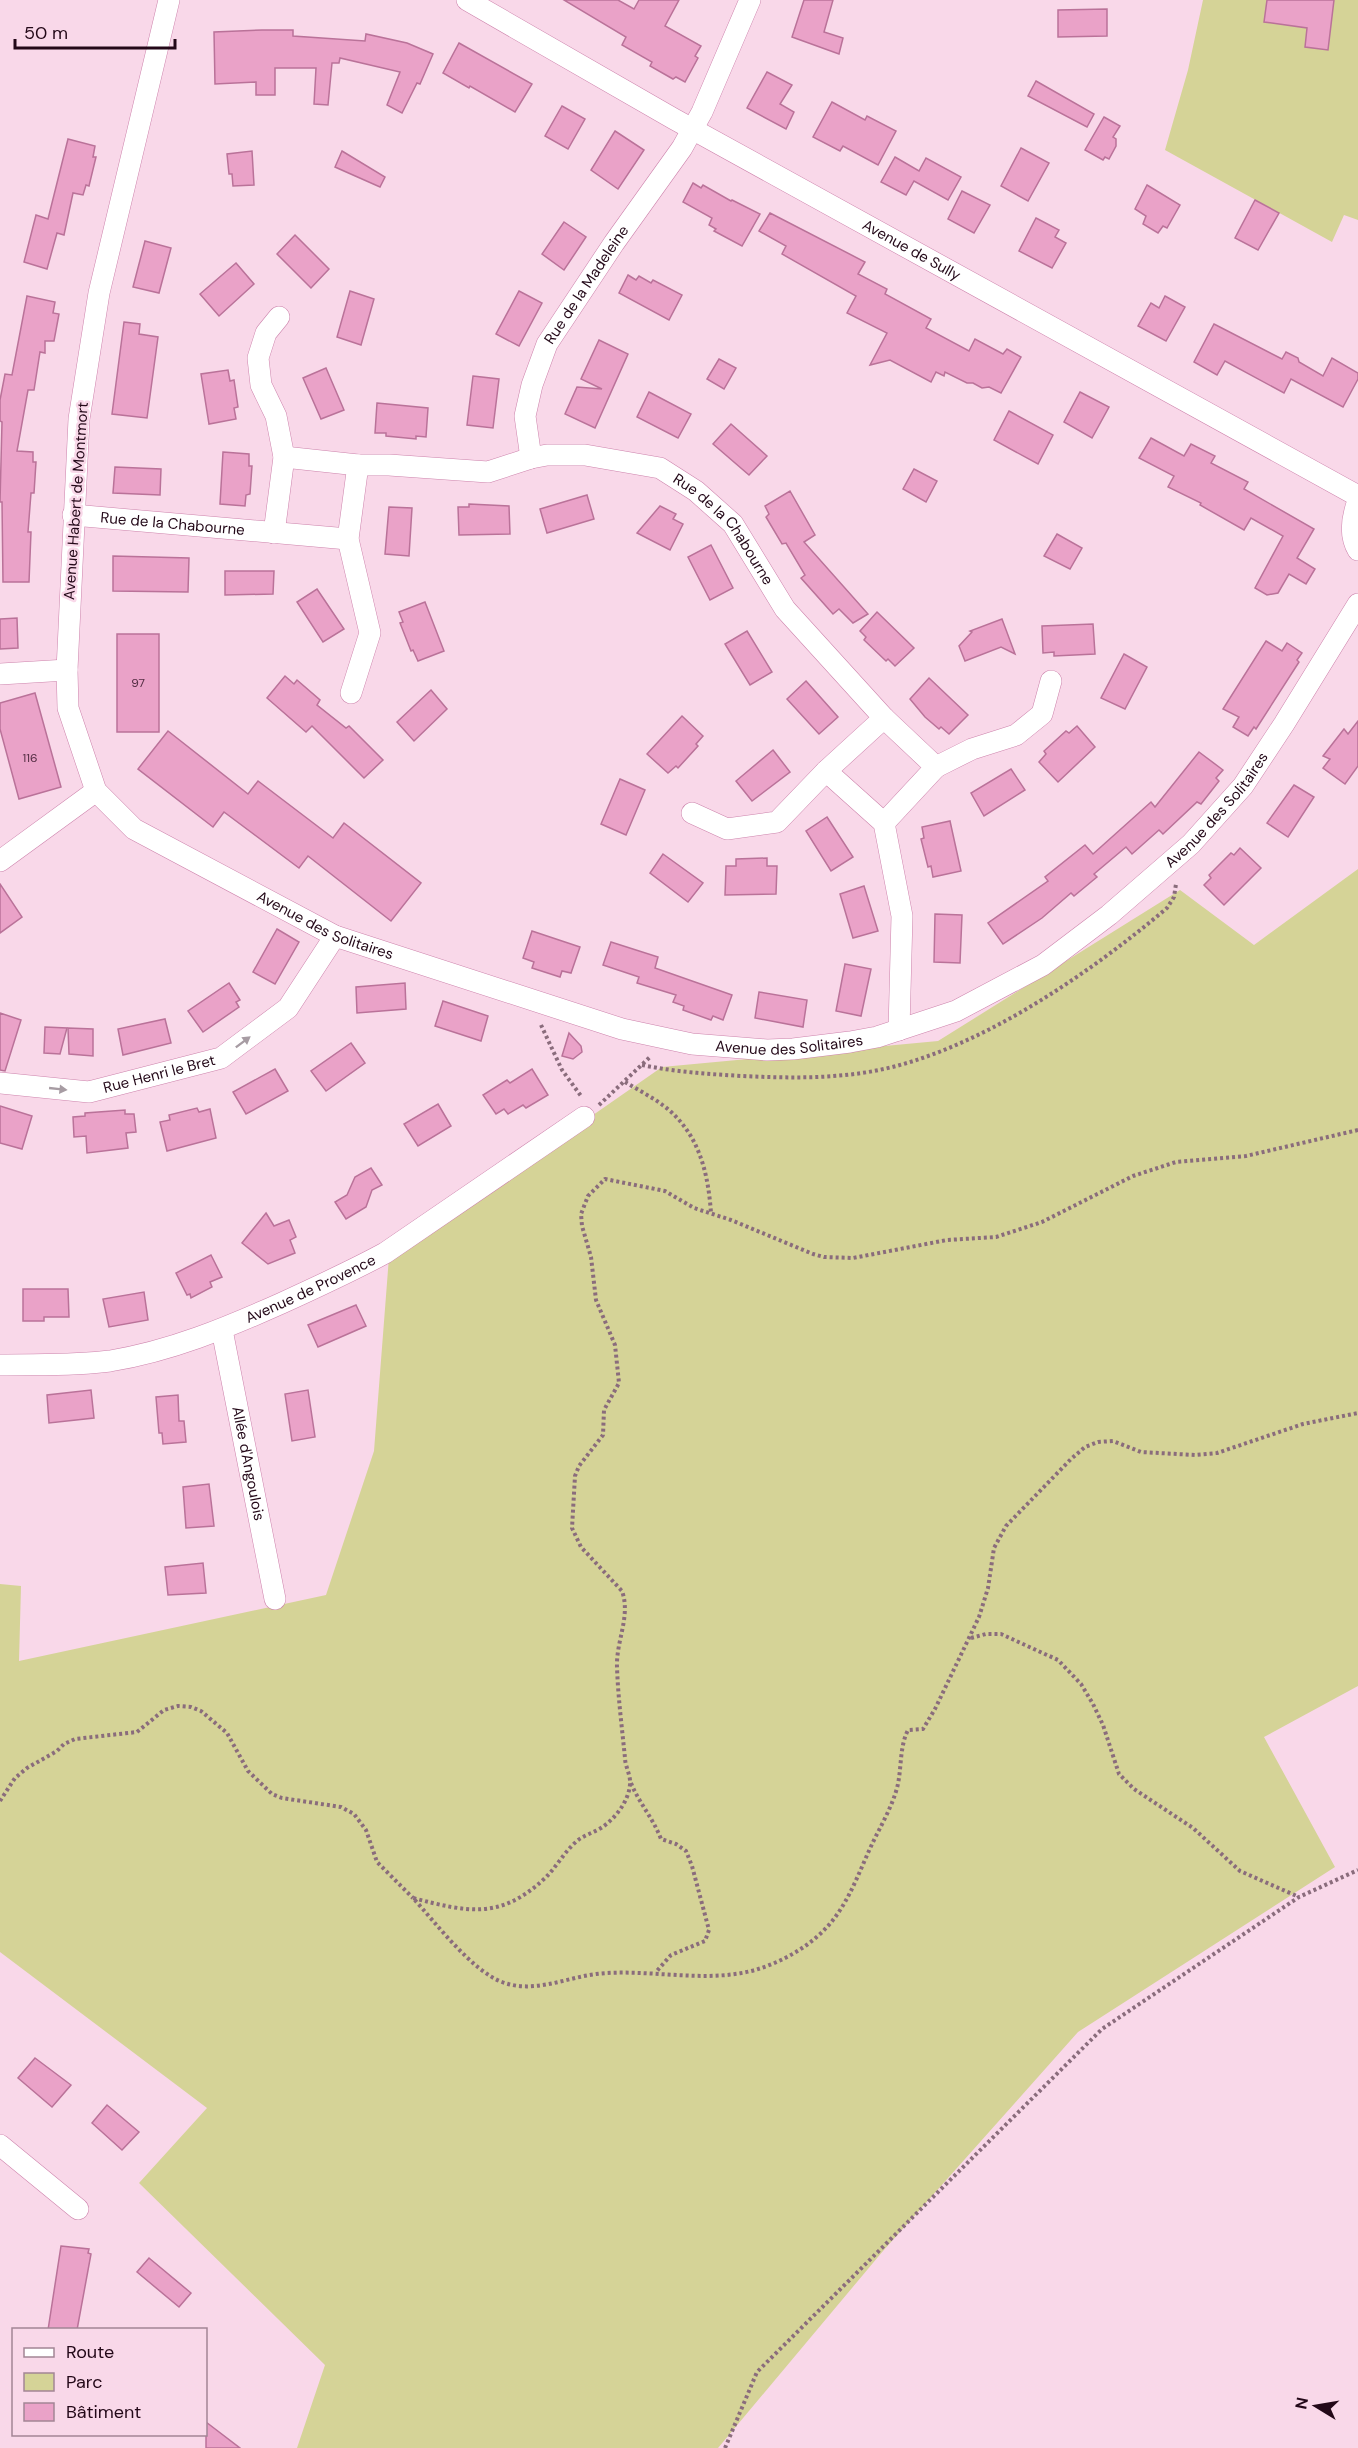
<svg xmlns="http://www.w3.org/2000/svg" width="1358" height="2448" font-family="'DM Sans',sans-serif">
	<rect width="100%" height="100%" fill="#f9d8e9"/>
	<!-- green -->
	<g fill="#d5d397">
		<polygon points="1203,0 1358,0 1358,220 1344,215 1332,242 1165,150 1188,70"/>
		<polygon points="1358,869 1358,1686 1264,1737 1335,1867 1078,2032 883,2251 718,2448 297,2448 325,2365 139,2183 207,2108 0,1952 0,1584 21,1586 19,1661 326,1595 374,1451 389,1257 662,1067 938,1041 1180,890 1254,945"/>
	</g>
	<!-- building -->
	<g fill="#eaa2c8" stroke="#ba7299" stroke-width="1.5">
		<polygon points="564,0 618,0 634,9 639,0 679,0 665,26 701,46 695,56 698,58 685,82 676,77 673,79 650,66 652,62 622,45 626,37"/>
		<polygon points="804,0 833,0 824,32 843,38 839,54 792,37"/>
		<polygon points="1267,0 1334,0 1328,50 1305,47 1307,28 1264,22"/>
		<polygon points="1107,9 1107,36 1058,37 1058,10"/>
		<polygon points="262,30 293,30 293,36 365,41 366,34 407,43 433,54 420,84 417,83 402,113 387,105 400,72 340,58 339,63 332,63 328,105 314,104 316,68 275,68 275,95 256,95 256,82 215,84 214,32"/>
		<polygon points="459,43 532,84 515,112 470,86 469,88 443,73"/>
		<polygon points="767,72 792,85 780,104 794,112 786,129 747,108"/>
		<polygon points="1036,81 1094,114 1087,127 1028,96"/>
		<polygon points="832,102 865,120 867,116 896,131 878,165 843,146 840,151 813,137"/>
		<polygon points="562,106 585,119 568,149 545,136"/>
		<polygon points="1104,117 1120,126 1113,137 1116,139 1116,146 1109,159 1105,157 1103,160 1085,150"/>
		<polygon points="615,131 644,150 618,189 591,170"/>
		<polygon points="68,139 95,146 93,157 96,157 89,186 86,185 83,195 73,193 64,235 57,233 47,269 24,262 36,215 48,219"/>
		<polygon points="1021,148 1049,163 1028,201 1001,186"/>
		<polygon points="252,151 254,185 233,186 232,174 229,174 227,154"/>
		<polygon points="342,151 385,177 380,187 335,167"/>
		<polygon points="895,157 919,171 926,158 961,177 948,200 914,181 906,195 881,182"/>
		<polygon points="693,183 701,188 703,185 731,201 732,200 760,214 742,246 714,231 716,229 709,225 712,218 683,202"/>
		<polygon points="1147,185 1180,205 1167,228 1163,226 1158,233 1143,224 1146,216 1135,209"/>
		<polygon points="962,191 990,205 974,233 948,219"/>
		<polygon points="1255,200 1279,213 1258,250 1235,238"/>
		<polygon points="770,213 865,262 858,274 887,289 885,294 931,319 926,328 969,351 975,339 1003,354 1007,349 1021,357 1001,393 989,387 982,388 973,383 967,383 945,372 944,376 936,372 931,382 890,360 870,365 887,333 847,313 856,296 782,254 786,246 759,231"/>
		<polygon points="1036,218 1059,230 1055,237 1066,243 1052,268 1019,251"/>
		<polygon points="564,222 586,237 564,270 542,254"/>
		<polygon points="295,235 329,269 311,288 277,254"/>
		<polygon points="145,241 171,248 159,293 133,287"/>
		<polygon points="236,263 254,284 219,316 200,294"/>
		<polygon points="628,275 636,280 639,276 651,283 653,280 682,295 669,320 619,293"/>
		<polygon points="350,291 374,299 361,345 337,337"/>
		<polygon points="519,291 542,303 519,346 496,334"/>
		<polygon points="27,296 55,302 53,313 59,314 54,341 45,341 45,353 40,352 34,390 28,390 17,451 33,452 33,462 36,462 34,493 31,493 28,532 31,532 29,582 3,582 2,502 0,502 2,422 0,421 0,400 5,374 12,375"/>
		<polygon points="1165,296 1185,307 1166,341 1138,326 1151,303 1159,308"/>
		<polygon points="124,322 140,324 139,334 158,337 147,418 112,414"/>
		<polygon points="1214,324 1282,359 1286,352 1298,358 1299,362 1323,376 1332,358 1358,373 1358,379 1343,407 1291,379 1284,393 1225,361 1217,375 1194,362"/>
		<polygon points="599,340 628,354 595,428 565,414 577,387 602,389 581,379"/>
		<polygon points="719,359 736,368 724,389 707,379"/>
		<polygon points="326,368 344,410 321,419 303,378"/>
		<polygon points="228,370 230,381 234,380 238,407 234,408 236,419 209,424 201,374"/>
		<polygon points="473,376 499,379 493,428 467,425"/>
		<polygon points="649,392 691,414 678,438 637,417"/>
		<polygon points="1080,392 1109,407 1092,438 1064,422"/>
		<polygon points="377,403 428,408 426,437 416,436 416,439 386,436 386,433 375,433"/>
		<polygon points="1009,411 1053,435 1038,464 994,440"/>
		<polygon points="731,424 767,456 749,475 713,444"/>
		<polygon points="1151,438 1184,456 1191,444 1215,456 1211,463 1248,482 1244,489 1314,529 1297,558 1315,569 1306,584 1289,574 1278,593 1267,595 1255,588 1283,536 1251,518 1244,530 1200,505 1201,503 1168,487 1174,476 1139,458"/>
		<polygon points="223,452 249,454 249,466 252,466 250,494 246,495 245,506 220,504"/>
		<polygon points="115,467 161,469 160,495 113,493"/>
		<polygon points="914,469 937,481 926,502 903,489"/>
		<polygon points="790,491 815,535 804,542 868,614 853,623 839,609 833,614 801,578 805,575 786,543 782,544 766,517 769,514 765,506"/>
		<polygon points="587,495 594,519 547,533 540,509"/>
		<polygon points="469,504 509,506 510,534 459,535 458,507 469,507"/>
		<polygon points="660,506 676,514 673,519 683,524 670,550 637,533"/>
		<polygon points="389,507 412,508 409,556 385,554"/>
		<polygon points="1057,534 1082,548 1070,569 1044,556"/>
		<polygon points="711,545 733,588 710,600 688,557"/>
		<polygon points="113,556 189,558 188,592 113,591"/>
		<polygon points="225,571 274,571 273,594 225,595"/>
		<polygon points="317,589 344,629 323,642 297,602"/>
		<polygon points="425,602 444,651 418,661 413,650 411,651 400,623 403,622 399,612"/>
		<polygon points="877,612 914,648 895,666 888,659 886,661 864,640 866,637 860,631"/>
		<polygon points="17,618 18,648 0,649 0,619"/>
		<polygon points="1002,619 1015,654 1001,647 965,661 959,646 972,632 970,631"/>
		<polygon points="1093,624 1095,654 1054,656 1054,652 1043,653 1042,626"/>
		<polygon points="747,631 772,672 750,685 725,644"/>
		<rect x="117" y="634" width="42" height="98"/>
		<polygon points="1266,641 1282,651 1287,643 1302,653 1297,660 1299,662 1256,729 1254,727 1248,736 1233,727 1239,717 1223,709"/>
		<polygon points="1124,654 1147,667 1125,709 1101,698"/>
		<polygon points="285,676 294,684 297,680 320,700 317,705 346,728 349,726 383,760 364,778 312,726 306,732 267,698"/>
		<polygon points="929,678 968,715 949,734 941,727 939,729 925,717 910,699"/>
		<polygon points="806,681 838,717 819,734 787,699"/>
		<polygon points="431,690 447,709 414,741 397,722"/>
		<polygon points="35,693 61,787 19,799 0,729 0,703"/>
		<polygon points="682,716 703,736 696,744 698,746 678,768 676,766 668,773 647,754"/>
		<polygon points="1358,721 1358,766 1345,784 1323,768 1330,759 1323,756 1344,729 1348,734"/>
		<polygon points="1077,726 1095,747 1058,782 1039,762 1046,754 1044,751 1066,731 1069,733"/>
		<polygon points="168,731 248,794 258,781 333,838 344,823 421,883 391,921 308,856 299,868 224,812 213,827 138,769"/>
		<polygon points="773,750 790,772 752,801 736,781"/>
		<polygon points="1199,752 1223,770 1216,778 1219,781 1201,804 1197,802 1163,834 1159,830 1132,854 1126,847 1094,874 1097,877 1074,896 1071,893 1042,918 1003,944 988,923 1048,881 1045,877 1085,845 1093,854 1151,802 1155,807"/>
		<polygon points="1011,769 1025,790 984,816 971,793"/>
		<polygon points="620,779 645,790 626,835 601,824"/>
		<polygon points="1294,785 1314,797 1288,837 1267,823"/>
		<polygon points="827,817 853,857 831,871 806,831"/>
		<polygon points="950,821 961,871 933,877 931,866 928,867 921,839 924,838 922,827"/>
		<polygon points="1240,848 1261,868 1224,905 1204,885 1211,878 1209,875 1231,853 1234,855"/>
		<polygon points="663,854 703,883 688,902 650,873"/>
		<polygon points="767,858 767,866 777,866 776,894 725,895 726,866 736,866 736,859"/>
		<polygon points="0,884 22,917 0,933"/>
		<polygon points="864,886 878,931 853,938 840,894"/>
		<polygon points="935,914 962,915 960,963 934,962"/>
		<polygon points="277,929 299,942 275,984 253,972"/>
		<polygon points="532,931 580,947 571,973 562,971 560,977 532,968 534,962 523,958"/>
		<polygon points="611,942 658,957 655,968 732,995 723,1020 713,1016 711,1020 683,1010 684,1006 673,1002 676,995 637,983 639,977 603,965"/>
		<polygon points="845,964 871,969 861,1016 836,1011"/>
		<polygon points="229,983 240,1000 236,1002 239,1007 203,1032 188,1011"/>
		<polygon points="405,983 406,1009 357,1013 356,987"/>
		<polygon points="759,992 807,1000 803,1027 755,1018"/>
		<polygon points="443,1001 488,1016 481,1041 435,1026"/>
		<polygon points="0,1013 21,1020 5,1071 0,1070"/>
		<polygon points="165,1019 171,1043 123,1055 118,1029"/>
		<polygon points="45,1027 67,1028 60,1054 44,1053"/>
		<polygon points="68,1028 93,1029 93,1056 69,1054"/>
		<polygon points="569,1033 581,1046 582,1052 573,1059 562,1056"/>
		<polygon points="351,1043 365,1063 326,1091 311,1071"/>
		<polygon points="275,1069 288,1091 246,1114 233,1092"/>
		<polygon points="532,1069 548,1095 526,1108 523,1105 508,1114 504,1109 496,1114 483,1095 507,1080 510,1083"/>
		<polygon points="438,1104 451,1126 418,1146 404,1124"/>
		<polygon points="0,1106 32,1116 22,1149 0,1143"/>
		<polygon points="197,1108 199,1112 210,1109 216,1138 167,1151 160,1122 170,1120 169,1115"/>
		<polygon points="125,1110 125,1114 134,1114 136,1132 126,1133 128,1148 87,1153 86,1136 74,1137 73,1117 85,1116 85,1113"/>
		<polygon points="371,1168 382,1185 372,1190 366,1207 346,1219 335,1202 347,1195 355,1177"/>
		<polygon points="266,1213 274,1226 289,1220 296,1237 290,1240 295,1253 268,1264 242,1243"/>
		<polygon points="211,1255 222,1277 210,1282 212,1287 191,1298 190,1294 187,1295 176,1273"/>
		<polygon points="23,1289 68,1289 69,1317 44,1317 44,1321 23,1321"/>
		<polygon points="144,1292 148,1320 109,1327 103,1299"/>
		<polygon points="356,1305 366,1326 318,1347 308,1325"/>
		<polygon points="91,1390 94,1418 49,1423 47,1395"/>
		<polygon points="308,1390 315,1437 292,1441 285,1394"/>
		<polygon points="178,1395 179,1421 184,1421 186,1442 163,1444 162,1433 159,1433 156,1397"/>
		<polygon points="209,1484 214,1526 186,1528 183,1487"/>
		<polygon points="203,1563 206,1593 168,1595 165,1567"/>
		<polygon points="35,2058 71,2085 52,2107 18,2078"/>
		<polygon points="107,2105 139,2132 122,2150 92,2123"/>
		<polygon points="61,2246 89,2249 88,2253 91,2254 77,2330 48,2330"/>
		<polygon points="149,2258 191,2293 179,2307 137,2272"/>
		<polygon points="206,2422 240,2448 206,2448"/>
	</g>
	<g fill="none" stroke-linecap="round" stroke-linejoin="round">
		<defs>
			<g id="minor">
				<path id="s1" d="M169,0L99,293L79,419L67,670L68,708L96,791L134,829L335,936L622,1029L692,1044L767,1050L793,1049L850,1042L877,1037L956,1011L1043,965L1109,915L1191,844L1243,786L1284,724L1358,604"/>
				<path id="s2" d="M467,0L674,119L1358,496"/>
				<path id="s3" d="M284,457L358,465H389L488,472L531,458L547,455H585L660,468L696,491L733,524L785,609L884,718L826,771L884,823L902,916L899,1030"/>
				<path id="s4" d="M531,458L525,416L532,385L547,344L614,243L682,148L702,112L750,0"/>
				<path d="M1358,501C1352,517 1349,535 1358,550"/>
				<path id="s5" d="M73,515L348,539"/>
				<polyline points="274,533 284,457 276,416 261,385 258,358 266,333 279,317"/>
				<polyline points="0,674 67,670"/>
				<polyline points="351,693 370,633 348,539 358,465"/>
				<polyline points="936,767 972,749 1016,735 1042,714 1051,681"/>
				<polyline points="692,813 727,829 777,822 826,771"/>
				<polyline points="884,823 936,767 884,718"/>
				<polyline points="0,861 96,791"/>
				<path id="s6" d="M0,1083L89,1092L221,1058L288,1008L335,936"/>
				<path id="s7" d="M222,1330L275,1599"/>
				<path id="s8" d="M0,1365C37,1364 73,1366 110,1361C171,1351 226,1328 282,1303C317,1287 352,1271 385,1253L584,1117"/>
				<polyline points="0,2145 78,2209"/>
			</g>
		</defs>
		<!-- minor casing -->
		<use href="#minor" stroke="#cd83ac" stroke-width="22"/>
		<!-- path -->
		<g stroke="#8a6c7c" stroke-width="4" stroke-dasharray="3 3" stroke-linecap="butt">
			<polyline points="541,1025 562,1070 581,1096"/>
			<path d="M642,1065C676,1072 708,1074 742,1076C787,1078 830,1079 874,1071C976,1052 1089,974 1167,908L1174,897L1176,884"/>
			<path d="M625,1082C638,1090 652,1097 664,1106C699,1133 708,1172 711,1213"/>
			<polyline points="599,1105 650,1057"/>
			<path d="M1358,1130L1246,1156L1176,1162L1133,1176L1042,1222L996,1237L947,1240L853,1258L824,1257L813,1254L731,1220L694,1208L665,1191L605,1179L588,1196L581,1214L582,1226L591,1257L596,1300L615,1345L619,1383L604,1410L603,1435L579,1466L575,1476L572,1528L581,1547L622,1591C631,1616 616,1641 617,1667C618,1697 622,1728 625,1758C625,1766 631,1776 630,1784C629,1801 615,1819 601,1828C593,1833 584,1835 577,1841C564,1852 556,1868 544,1879C500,1920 467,1912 413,1898C435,1922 472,1971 502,1982C533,1994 565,1978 596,1974C648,1968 704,1984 755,1970C782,1962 809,1947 828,1926C851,1900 860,1868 875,1838C883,1822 892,1806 897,1788C902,1769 899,1748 908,1730L923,1729L935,1709L979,1617L988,1588L994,1548L1006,1526L1071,1459L1085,1447L1098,1442L1113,1441L1141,1452L1195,1455L1217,1453L1303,1424L1358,1413"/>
			<polyline points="971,1638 986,1634 1001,1634 1058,1660 1081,1684 1093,1704 1103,1725 1119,1774 1134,1789 1193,1828 1240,1871 1299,1897"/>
			<path d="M631,1783C639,1803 653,1818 661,1839L676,1844L686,1851L692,1866L709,1930L705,1941L671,1955L656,1972"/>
			<polyline points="0,1801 15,1778 27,1768 57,1751 64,1744 75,1739 137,1732 164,1710 178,1706 191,1707 201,1711 227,1733 248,1771 272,1794 282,1798 341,1807 354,1814 366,1830 377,1862 413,1898"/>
			<polyline points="725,2448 757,2372 1102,2029 1299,1897 1358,1870"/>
		</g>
		<!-- minor -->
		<use href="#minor" stroke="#fff" stroke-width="21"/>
	</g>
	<!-- one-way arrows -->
	<defs><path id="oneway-solid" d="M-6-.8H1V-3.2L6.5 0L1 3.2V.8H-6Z" transform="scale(1.5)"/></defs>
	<g fill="#a79ca3">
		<use href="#oneway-solid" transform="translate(243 1042) rotate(-37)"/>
		<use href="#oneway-solid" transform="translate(58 1089) rotate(6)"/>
	</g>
	<g text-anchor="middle" stroke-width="5" stroke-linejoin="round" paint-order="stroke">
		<!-- number labels -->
		<g font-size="12" fill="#552e44">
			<text x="138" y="687">97</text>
			<text x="30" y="762">116</text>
		</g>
		<!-- street labels -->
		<g font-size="15" fill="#230818" stroke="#f9d8e9">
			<text dy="5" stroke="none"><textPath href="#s2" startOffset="510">Avenue de Sully</textPath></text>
			<text dy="5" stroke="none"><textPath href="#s4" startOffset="189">Rue de la Madeleine</textPath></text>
			<text transform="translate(76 501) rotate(-86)" y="5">Avenue Habert de Montmort</text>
			<text dy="5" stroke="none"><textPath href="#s5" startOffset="100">Rue de la Chabourne</textPath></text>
			<text dy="5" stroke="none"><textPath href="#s3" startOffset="470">Rue de la Chabourne</textPath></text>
			<text dy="5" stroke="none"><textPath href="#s1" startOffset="2062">Avenue des Solitaires</textPath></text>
			<text dy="5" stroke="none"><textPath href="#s1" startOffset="1074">Avenue des Solitaires</textPath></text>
			<text dy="5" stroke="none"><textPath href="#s1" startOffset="1558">Avenue des Solitaires</textPath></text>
			<text dy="5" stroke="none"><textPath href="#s6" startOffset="162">Rue Henri le Bret</textPath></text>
			<text dy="5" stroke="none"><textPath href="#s8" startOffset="324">Avenue de Provence</textPath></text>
			<text dy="5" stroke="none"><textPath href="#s7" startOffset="136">Allée d'Angoulois</textPath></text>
		</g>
	</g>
	<!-- legend -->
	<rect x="12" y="2328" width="195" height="108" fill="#f9d8e9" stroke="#a38595" stroke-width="1.5"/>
	<rect x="24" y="2348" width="30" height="9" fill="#ffffff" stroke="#a38595" stroke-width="1.5"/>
	<text x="66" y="2358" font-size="18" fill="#230818">Route</text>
	<rect x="24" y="2373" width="30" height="18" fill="#d5d397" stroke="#a38595" stroke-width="1.5"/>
	<text x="66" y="2388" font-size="18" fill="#230818">Parc</text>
	<rect x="24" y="2403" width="30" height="18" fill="#eaa2c8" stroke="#a38595" stroke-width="1.5"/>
	<text x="66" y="2418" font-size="18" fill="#230818">Bâtiment</text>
	<!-- north arrow -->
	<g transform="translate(1316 2406) rotate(281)" stroke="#f9d8e9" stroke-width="4.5" paint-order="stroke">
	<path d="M0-4.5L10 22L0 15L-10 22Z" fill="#230818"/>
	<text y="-9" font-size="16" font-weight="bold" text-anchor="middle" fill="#230818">N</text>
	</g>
	<!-- scale -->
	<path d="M15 39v9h160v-9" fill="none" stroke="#230818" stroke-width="3"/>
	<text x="24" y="39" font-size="18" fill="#230818" stroke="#f9d8e9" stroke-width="4.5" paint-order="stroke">50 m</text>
</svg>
